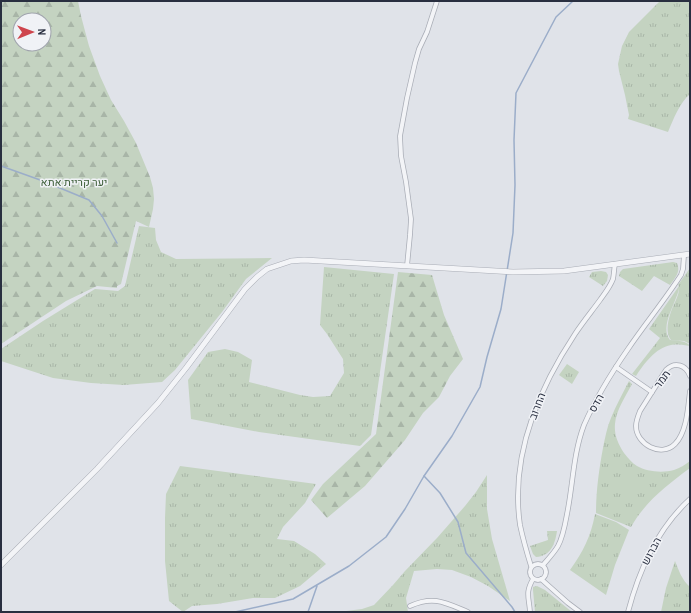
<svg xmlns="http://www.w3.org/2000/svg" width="691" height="613" font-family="'Archivo Narrow',Heebo,sans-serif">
	<defs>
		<pattern id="grass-tufts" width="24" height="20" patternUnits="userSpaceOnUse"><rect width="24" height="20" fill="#c4d3c1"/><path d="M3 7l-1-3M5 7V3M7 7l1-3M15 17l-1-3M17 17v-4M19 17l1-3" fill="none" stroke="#a8b5a7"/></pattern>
		<pattern id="forest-firs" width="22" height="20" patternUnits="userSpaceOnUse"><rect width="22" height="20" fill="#c4d3c1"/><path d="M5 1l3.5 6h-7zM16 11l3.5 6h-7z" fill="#a8b5a7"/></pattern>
	</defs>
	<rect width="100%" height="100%" fill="#e0e3e9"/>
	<!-- grass -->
	<g fill="url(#grass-tufts)">
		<path d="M662,1H690V94C680,102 673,120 668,132L628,119L629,115L625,95L619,71L618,64L622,46L629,32L659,2Z"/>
		<polygon points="139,226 155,228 156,240 161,252 176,259 272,258 246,279 222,312 175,370 162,382 124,385 91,383 53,378 1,361 1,349 43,321 95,289 118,291 125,286"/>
		<path d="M673,262L677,263C681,272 675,278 670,285L654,276L642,291L619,276L620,272L623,269Z"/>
		<polygon points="324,267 394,274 371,435 360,446 259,432 191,419 188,380 208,352 225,349 238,352 252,360 249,382 300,395 313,397 330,396 344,373 343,359 327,334 320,325"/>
		<path d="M690,268V344L684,341L671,340C663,330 671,310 676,300C678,295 679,292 679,288C677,302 659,326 670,340C677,341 686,340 690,346C684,345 677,344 671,345C655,348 644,364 636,376L632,374L660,338L649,329L679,286L678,285Z"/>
		<polygon points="601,271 606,272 608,275 607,281 603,286 589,277 592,272"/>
		<polygon points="567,364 579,372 572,384 559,375"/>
		<path d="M629,381L632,384C626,396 616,410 615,424C614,435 618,444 624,453C628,458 632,463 637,466C647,472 663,473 674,470C680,468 685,465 690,461V468C667,485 645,502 631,527L596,513C596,491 599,469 603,448C605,438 607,427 611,418C616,405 623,393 629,381Z"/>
		<polygon points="180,466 316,484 305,503 283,527 277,539 294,541 315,554 326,564 300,586 275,598 253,598 217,604 192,606 183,612 169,601 165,561 165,518 166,494"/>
		<polygon points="487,475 487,509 492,539 510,601 488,586 471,577 452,570 437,569 414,571 406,598 408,612 338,612 362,609 374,605 393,585 405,571 437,538 465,506 476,492"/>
		<path d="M595,514L616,522L629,530L615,565L606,595L570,570C583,552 591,536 595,514Z"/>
		<path d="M547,531H557C555,544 551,556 536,557L533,554L530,546L548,540Z"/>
		<path d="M675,561C679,571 682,580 690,587V612H661L666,588Z"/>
		<polygon points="537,586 545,590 572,612 535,612 533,590 533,587"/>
	</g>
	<!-- forest -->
	<g fill="url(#forest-firs)" fill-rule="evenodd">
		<path d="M1,1H78L81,16L89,46L100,76L111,100L124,121L136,143L150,177L153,188L154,199L153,209L149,227L136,221L121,284L117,286V288L97,286L66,301L1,344ZM20,20H44V44H20Z"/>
		<polygon points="398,272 432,275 444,315 463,359 450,376 439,397 423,413 405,440 365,486 327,518 311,500 323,484 376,434"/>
	</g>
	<!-- pitch -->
	<rect fill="#c4d3c1" x="617" y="479" width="19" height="11"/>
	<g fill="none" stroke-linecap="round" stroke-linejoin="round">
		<!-- stream -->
		<g stroke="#9badc9" stroke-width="1.5">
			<polyline points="1,166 43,181 89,200 102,216 117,243"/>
			<polyline points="424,476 440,493 458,522 466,553 512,607 515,612"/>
			<polyline points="235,612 293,599 349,566 386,537 405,509 424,476 452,436 480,387 487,357 501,309 513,233 515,185 514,140 516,93 556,17 573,1"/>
			<polyline points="308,612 317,586"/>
		</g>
		<defs>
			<g id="minor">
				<polyline points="407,266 410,235 411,219 406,182 401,156 400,136 407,98 415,63 419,49 427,32 437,1"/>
				<polyline points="616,367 652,392"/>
				<path d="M690,376C686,365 675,361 666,370L640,411C638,416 636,421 636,426C636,444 661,458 675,444C687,432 688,407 690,391"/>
				<circle cx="538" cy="572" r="8"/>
				<path d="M543,565C548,559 554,553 558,546C563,537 565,525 567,514C573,485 573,454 584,425C595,400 612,372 628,349C645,324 664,301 681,275L683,269L684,255"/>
				<path d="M531,566C527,553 523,539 520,525C510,456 538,390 575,334C583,322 592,311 600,300C605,293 610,287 613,279C614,274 614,269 615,264"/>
				<polyline points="541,579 568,603 580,612"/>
				<path d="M410,606C434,595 446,603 468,612"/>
				<path d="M530,612C529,597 525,593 533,579"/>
				<path d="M628,612C639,570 657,529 690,499"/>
			</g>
			<polyline id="tertiary" points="1,565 97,469 158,403 186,368 245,289 257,277 267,269 291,261 304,260 513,272 564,271 690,254"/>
		</defs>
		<!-- minor casing -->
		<use href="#minor" stroke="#a9adb6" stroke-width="5.5"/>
		<!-- tertiary casing -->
		<use href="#tertiary" stroke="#a9adb6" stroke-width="6"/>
		<!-- minor -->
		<use href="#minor" stroke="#f3f4f7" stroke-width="4"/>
		<!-- tertiary -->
		<use href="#tertiary" stroke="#f3f4f7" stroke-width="5"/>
	</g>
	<g text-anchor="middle" stroke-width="3" stroke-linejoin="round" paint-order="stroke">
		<!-- park labels -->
		<g font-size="11" fill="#3a5c36" stroke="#f0f2f6">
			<text x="74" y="186">יער קריית אתא</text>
		</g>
		<!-- street labels -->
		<g font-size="11" fill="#292f40" stroke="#f0f2f6">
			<text transform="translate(662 379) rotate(-54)" y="4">תמר</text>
			<text transform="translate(596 403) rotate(-61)" y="4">הדס</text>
			<text transform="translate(537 406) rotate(-69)" y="4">החרוב</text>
			<text transform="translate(651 551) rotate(-62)" y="4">הברוש</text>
		</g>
	</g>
	<!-- border -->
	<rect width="691" height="613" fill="none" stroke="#292f40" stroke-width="4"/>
	<!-- north arrow -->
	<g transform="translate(32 32) rotate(89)"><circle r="19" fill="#f0f2f6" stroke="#a0a4ad"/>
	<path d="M0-3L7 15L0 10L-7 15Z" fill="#ce454d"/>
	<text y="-6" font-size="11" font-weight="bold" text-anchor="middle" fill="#292f40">N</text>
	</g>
</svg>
